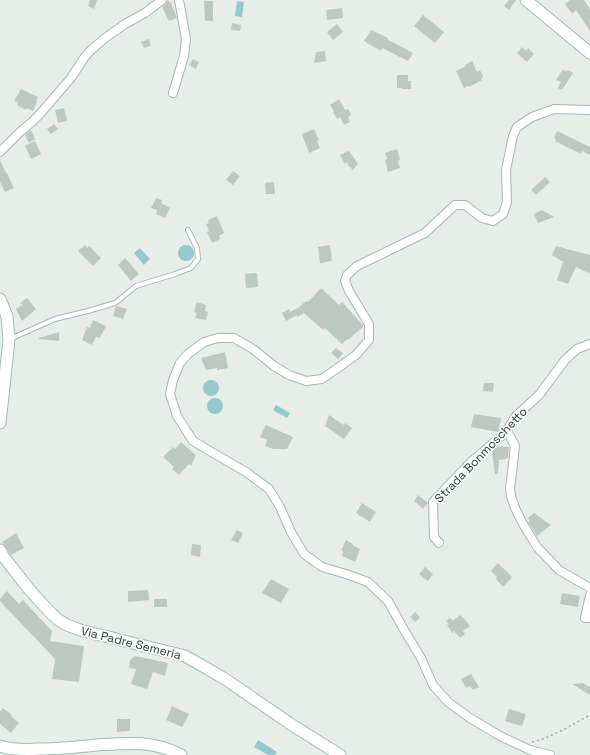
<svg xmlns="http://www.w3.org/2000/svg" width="590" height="755" font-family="'Space Grotesk',sans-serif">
	<rect width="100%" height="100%" fill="#e7eeea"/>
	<!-- water -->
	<g fill="#95c9cd">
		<polygon points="237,1 244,2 242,17 235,16"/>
		<circle cx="186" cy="253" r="8"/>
		<polygon points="140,248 150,259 144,265 134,253"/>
		<circle cx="211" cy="388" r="8"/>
		<circle cx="215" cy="406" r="8"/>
		<polygon points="276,405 290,413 287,418 273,410"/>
		<polygon points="258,740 277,752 275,755 268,755 254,747"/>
	</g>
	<!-- building -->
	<g fill="#bcc9c3">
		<polygon points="90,0 97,0 94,9 88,6"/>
		<polygon points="167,0 171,3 177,18 169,21 162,7 166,4"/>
		<polygon points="509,0 516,0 509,10 504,6"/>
		<polygon points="570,0 584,0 590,9 590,31 576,10 572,14 565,4"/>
		<polygon points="204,1 213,1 213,21 205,21"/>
		<polygon points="342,8 343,18 327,20 326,10"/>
		<polygon points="423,15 444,32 435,43 414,26"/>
		<polygon points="232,23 241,25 240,31 231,30"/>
		<polygon points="337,24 343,32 333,40 327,32"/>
		<polygon points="371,30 388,38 387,39 413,53 408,61 382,48 381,51 364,41"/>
		<polygon points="149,39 151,46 144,48 141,42"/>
		<polygon points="522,47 526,51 528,48 534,54 527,62 517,53"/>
		<polygon points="325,51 326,61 314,63 316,52"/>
		<polygon points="193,59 199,62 196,69 189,65"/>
		<polygon points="472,61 477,72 480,70 483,77 481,78 482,80 469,87 468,86 464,88 456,71 466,66 465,65"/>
		<polygon points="563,69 566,72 567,70 573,73 562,90 558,88 561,82 556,80"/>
		<polygon points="397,75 408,75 408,81 411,81 411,89 402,89 401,88 397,88"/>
		<polygon points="21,89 38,97 36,101 37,102 33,111 27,108 26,110 17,105 18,103 14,101"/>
		<polygon points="339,99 345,110 348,109 351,114 348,118 350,122 344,125 340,117 337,119 333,112 334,111 330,105"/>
		<polygon points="64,108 67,121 58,123 55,110"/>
		<polygon points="54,124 58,129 51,134 47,129"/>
		<polygon points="314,129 319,140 317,141 320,148 309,153 302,134"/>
		<polygon points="31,130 35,139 29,143 25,135"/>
		<polygon points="557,131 590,147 590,155 582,151 581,154 555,141 556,139 554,138"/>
		<polygon points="35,141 41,154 31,159 25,146"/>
		<polygon points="397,149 400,160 398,161 400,168 388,172 385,160 387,159 385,153"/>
		<polygon points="349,151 358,164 352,170 351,167 349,167 347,162 345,164 340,155"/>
		<polygon points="0,160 6,173 7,173 14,188 5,192 0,182"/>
		<polygon points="233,171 240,176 233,185 226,180"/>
		<polygon points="545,177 550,182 536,195 531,190"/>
		<polygon points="274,182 275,194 266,194 265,183"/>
		<polygon points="156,198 162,200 161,203 170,208 165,218 156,214 157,210 151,208"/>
		<polygon points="542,210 554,217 538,223 534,214"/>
		<polygon points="217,216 224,233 219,236 220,239 212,243 207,232 209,231 206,224 209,223 208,220"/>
		<polygon points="85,245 87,248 89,246 101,258 93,266 78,251"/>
		<polygon points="330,245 332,261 320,263 318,247"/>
		<polygon points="556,246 590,255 590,274 576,267 568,284 557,280 563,262 552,255"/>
		<polygon points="125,258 139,274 131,281 118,265"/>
		<polygon points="257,273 258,287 246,288 245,274"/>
		<polygon points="321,288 339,305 342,302 364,326 348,340 347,339 342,344 325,328 323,330 304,313 297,317 297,315 286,321 282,313 289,309 290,312 298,308 306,301 308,302"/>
		<polygon points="27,298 36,309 22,321 16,309 23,305 20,303"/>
		<polygon points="197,302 206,305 205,311 208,312 206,320 195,318 197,313 194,312"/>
		<polygon points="116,306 127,309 123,319 113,316"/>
		<polygon points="93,320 106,326 100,338 96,337 92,345 82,340 87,327 90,328"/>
		<polygon points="59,332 59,341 39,339 39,338"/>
		<polygon points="336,348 343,353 338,359 331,353"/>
		<polygon points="225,352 228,368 217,370 217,368 206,370 201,358"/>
		<polygon points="484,383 494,383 493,392 483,391"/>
		<polygon points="474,414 501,418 499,431 498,432 471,427"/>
		<polygon points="329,415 344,425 345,423 352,428 344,439 325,426"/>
		<polygon points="266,425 293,437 287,449 273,449 265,446 267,440 260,437"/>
		<polygon points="181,442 196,455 191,466 189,464 179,475 172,469 174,467 163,457 173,447 175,449"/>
		<polygon points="503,446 503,447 509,447 508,458 506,458 506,459 499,460 498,474 495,474 492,451 497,447"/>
		<polygon points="418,495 428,503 423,509 414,501"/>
		<polygon points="362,503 376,512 370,522 356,513"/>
		<polygon points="534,513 551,525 537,536 528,522 530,521 528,518"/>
		<polygon points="237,530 243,533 238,543 231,540"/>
		<polygon points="16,533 24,548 11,555 2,542"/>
		<polygon points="346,540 353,544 352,545 360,549 355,562 342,556 343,551 341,550"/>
		<polygon points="192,544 201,545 200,557 191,555"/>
		<polygon points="498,563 512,577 503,587 496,579 497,577 491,571"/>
		<polygon points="425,567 433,574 428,581 419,574"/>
		<polygon points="271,579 289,589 281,603 262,593"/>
		<polygon points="148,590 149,600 128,602 128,591"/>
		<polygon points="7,591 19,604 23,600 52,631 50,641 84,646 79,682 52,679 55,659 0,601 0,599"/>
		<polygon points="562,593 580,596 578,607 560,604"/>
		<rect x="154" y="599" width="13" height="8"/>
		<polygon points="415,612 420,618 415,622 410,617"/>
		<polygon points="460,615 463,618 464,618 470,626 463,631 465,634 460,638 454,631 452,633 447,625 449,624 446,621 450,618 453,621"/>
		<polygon points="135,656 168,663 165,676 153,672 147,689 131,684 136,669 129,668 130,660"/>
		<polygon points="471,674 479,687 473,690 470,686 466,688 461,679"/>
		<polygon points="583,683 590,687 590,695 572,684"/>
		<polygon points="172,706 189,714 182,727 166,720"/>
		<polygon points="3,708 12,715 11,716 19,723 11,733 0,724 0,712"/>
		<polygon points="509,709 526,714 522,726 505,721"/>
		<polygon points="117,719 130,719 130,731 117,732"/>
	</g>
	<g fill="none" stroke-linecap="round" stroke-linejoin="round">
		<defs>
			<polyline id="lane" points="10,339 55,319 88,311 115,303 136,286 175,274 191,268 198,259 197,248 188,230"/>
			<g id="street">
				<polyline points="173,93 184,56 186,39 179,0"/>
				<polyline points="0,152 21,131 32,122 39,115 71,78 84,58 90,51 105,38 125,24 145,13 162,0"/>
				<polyline points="507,431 515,446 511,481 510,487 511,496 515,508 523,524 537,547 559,570 590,588"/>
				<polyline points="439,543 434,537 433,502 471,462 505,433 516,416 539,395 565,360 577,349 590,344"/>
				<polyline points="590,595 585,618 590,618"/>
				<polyline points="550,755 530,750 500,736 470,718 448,702 433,685 421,658 403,628 388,601 368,582 346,574 322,567 304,554 291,532 280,507 269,489 246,472 220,457 193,441 177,416 170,394 173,380 180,363 188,354 204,342 218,338 234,338 253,349 274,366 289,375 306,381 322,379 356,355 369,340 369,324 349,291 345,281 347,275 357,266 425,233 455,205 465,205 482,218 493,221 503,214 507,202 506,170 513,136 517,127 532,117 554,109 590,110"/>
			</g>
			<g id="secondary">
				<polyline points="526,0 590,53"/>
				<polyline points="0,299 7,316 9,340 0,423"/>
				<polyline points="0,550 3,556 28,588 46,608 57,619 67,625 80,630 185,656 201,665 225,679 292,725 340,755"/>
				<path d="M0,746C13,750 26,750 39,749C59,749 78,747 97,745C127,743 153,740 181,755"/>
			</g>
		</defs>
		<!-- lane casing -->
		<use href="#lane" stroke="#aab6b1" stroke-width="6"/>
		<!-- street casing -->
		<use href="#street" stroke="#aab6b1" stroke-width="10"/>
		<!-- secondary casing -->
		<use href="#secondary" stroke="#a6b9b1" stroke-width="13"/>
		<!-- path -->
		<path stroke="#8aafa0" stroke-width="1.5" stroke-dasharray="2 3" stroke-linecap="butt" d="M532,742C553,737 571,725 590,715"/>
		<!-- lane -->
		<use href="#lane" stroke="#fff" stroke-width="4"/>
		<!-- street -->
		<use href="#street" stroke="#fff" stroke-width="8"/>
		<!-- secondary -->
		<use href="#secondary" stroke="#fff" stroke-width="11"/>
	</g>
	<g text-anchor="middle" stroke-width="3.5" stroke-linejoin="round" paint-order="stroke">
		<!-- street labels -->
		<g font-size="12" fill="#273f37" stroke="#f7fbf9">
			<text transform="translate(481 455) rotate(-46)" y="4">Strada Bonmoschetto</text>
			<text transform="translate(131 643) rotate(14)" y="4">Via Padre Semeria</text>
		</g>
	</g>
</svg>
